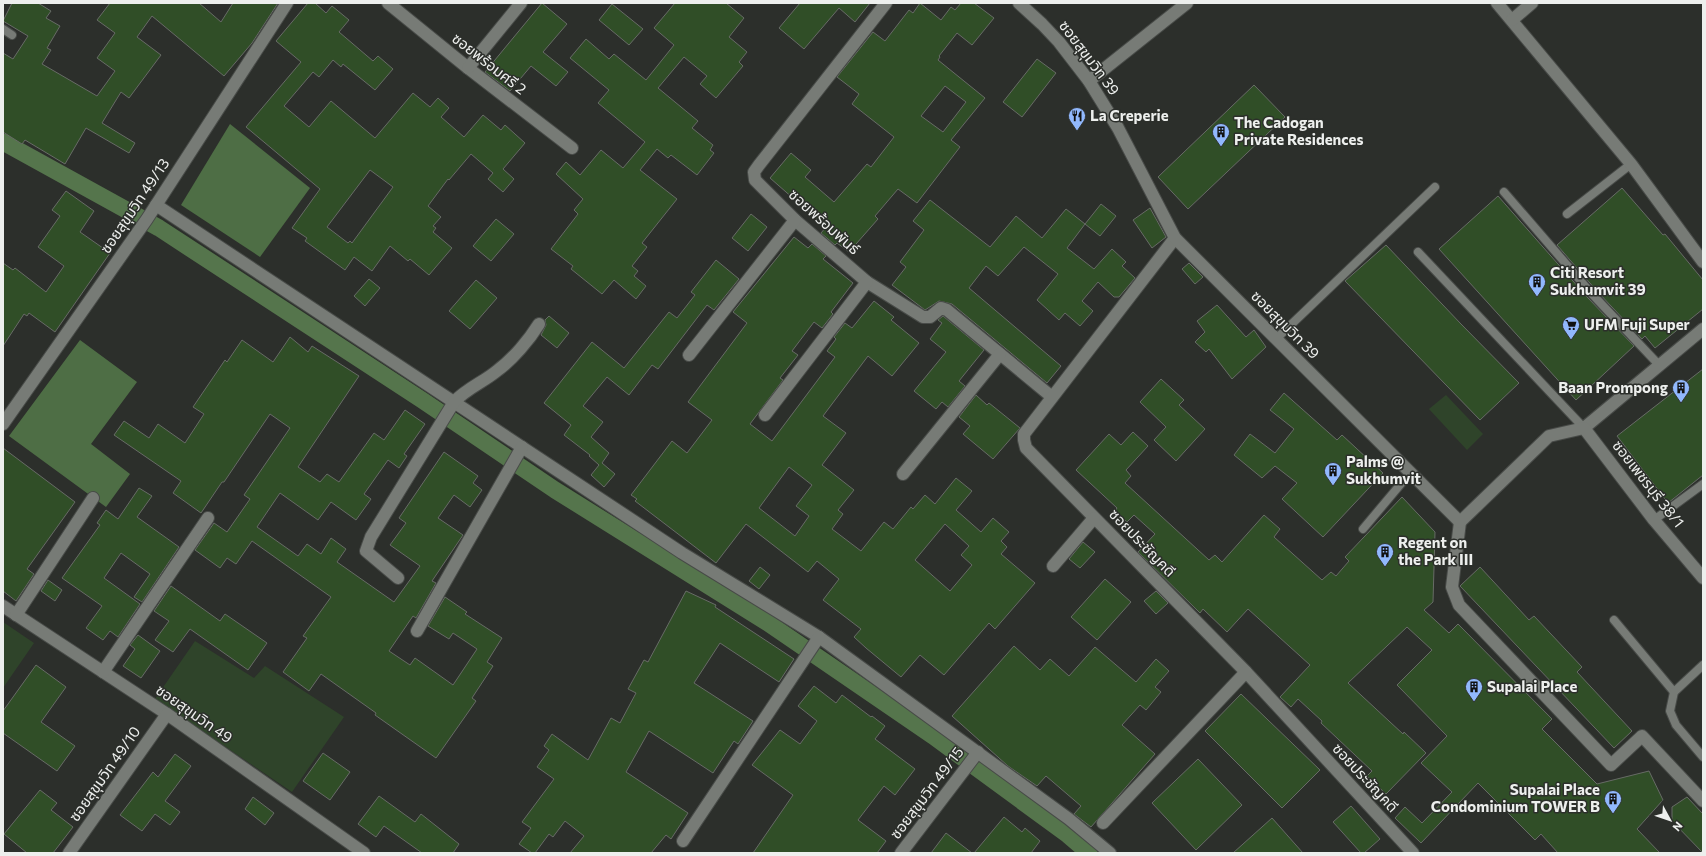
<svg xmlns="http://www.w3.org/2000/svg" width="1706" height="856" font-family="Commissioner,'Noto Sans Thai',sans-serif">
	<rect width="100%" height="100%" fill="#2c2f2b"/>
	<!-- green -->
	<g fill="#2f442a">
		<polygon points="1446,395 1483,434 1467,450 1429,409"/>
		<polygon points="3,622 34,643 3,688"/>
		<polygon points="195,641 254,678 265,666 344,717 292,792 155,699"/>
	</g>
	<!-- forest -->
	<g fill="#4e6e45">
		<polygon points="230,124 310,188 260,257 181,205"/>
		<polygon points="80,340 137,382 91,444 130,474 106,507 9,436"/>
	</g>
	<g fill="none" stroke-linecap="round" stroke-linejoin="round">
		<!-- canal -->
		<polyline stroke="#55754c" stroke-width="17" points="3,142 159,228 422,400 555,490 768,623 933,736 1068,835 1089,853"/>
	</g>
	<!-- building -->
	<g fill="#304e27" stroke="#676b66" fill-rule="evenodd">
		<polygon points="12,3 38,3 51,11 46,18 60,26 47,48 51,50 42,64 97,96 115,71 97,58 115,33 97,20 110,3 199,3 221,22 233,3 278,3 252,43 224,76 152,16 137,37 161,55 129,98 121,92 102,123 135,143 129,153 86,128 65,164 25,140 22,144 3,132 3,53 13,59 28,36 3,21"/>
		<path d="M308,3H315L326,13L332,6L349,20L339,32L373,61L378,56L393,69L375,90L343,64L341,67L333,60L319,77L313,72L284,106L309,127L331,101L375,138L413,93L430,107L438,98L449,108L441,117L464,137L483,115L501,130L505,125L525,143L503,169L514,179L503,192L488,179L493,173L471,154L449,180L448,179L428,206L441,217L433,226L436,228L433,232L452,248L429,275L410,259L408,261L390,246L372,271L354,257L345,270L305,241L307,238L292,228L320,189L246,127L301,62L276,41ZM370,170L393,187L352,243L350,241L348,243L327,227Z"/>
		<polygon points="542,3 567,24 543,52 568,72 556,86 531,66 510,91 485,72"/>
		<polygon points="675,3 726,3 744,18 729,37 747,52 739,62 743,66 716,98 700,84 707,76 684,57 658,88 698,121 692,128 713,145 710,150 714,153 697,175 671,155 668,158 657,149 640,170 677,199 642,243 647,247 632,266 638,271 634,276 646,286 636,299 614,280 602,294 571,269 573,266 551,249 578,214 574,210 583,199 556,174 566,162 580,175 601,150 623,168 645,142 598,103 609,90 570,58 586,39 609,59 614,54 646,80 674,45 654,28"/>
		<polygon points="800,3 870,3 855,22 839,8 804,49 779,28"/>
		<path d="M920,3L941,20L951,7L955,10L961,3H974L994,18L972,45L957,33L939,56L940,57L938,60L985,98L951,140L960,147L917,203L898,189L875,216L878,219L849,252L837,243L835,245L821,233L826,227L770,178L791,153L811,170L805,177L834,202L867,164L871,167L894,137L852,104L859,94L837,77L873,32L885,41L909,10L913,13ZM945,86L966,102L943,132L921,116Z"/>
		<polygon points="612,4 643,29 629,45 599,20"/>
		<polygon points="1037,59 1056,73 1022,117 1003,102"/>
		<polygon points="1254,85 1285,117 1188,209 1158,177"/>
		<polygon points="1622,188 1663,235 1665,234 1703,280 1703,309 1655,348 1645,336 1642,339 1596,290 1557,245"/>
		<polygon points="66,191 94,211 80,232 110,253 55,332 29,313 27,316 24,314 3,346 3,263 13,270 15,268 46,292 64,266 38,247 60,216 52,210"/>
		<polygon points="1498,196 1588,298 1634,346 1576,400 1439,249"/>
		<polygon points="930,200 990,247 1016,216 1042,238 1066,209 1085,224 1067,248 1094,269 1112,249 1126,262 1122,266 1135,278 1119,297 1114,297 1098,282 1082,301 1093,311 1080,326 1065,313 1059,320 1037,300 1058,274 1024,247 998,276 986,266 969,288 1061,366 1047,383 952,304 939,301 925,310 892,285 906,267 900,262 924,230 913,221"/>
		<polygon points="1101,204 1116,216 1100,236 1085,224"/>
		<polygon points="1150,208 1166,237 1152,248 1133,220"/>
		<polygon points="751,214 767,227 748,251 732,238"/>
		<polygon points="496,219 514,234 491,261 473,246"/>
		<path d="M794,237L808,248L812,244L826,256L823,259L853,283L831,312L833,314L822,328L814,322L792,351L798,355L780,378L783,380L750,424L772,441L835,357L827,351L836,339L834,337L845,323L852,328L874,301L894,317L891,320L919,343L892,376L868,356L823,416L846,433L822,465L854,490L838,510L843,514L832,529L861,551L884,522L893,529L911,507L913,509L925,495L935,504L956,478L972,491L956,510L981,532L993,518L1009,532L1001,541L1007,547L1001,554L1035,583L995,629L989,623L944,675L920,655L901,677L866,648L854,637L861,629L823,600L839,579L817,561L808,572L746,524L716,563L635,501L637,499L631,495L672,441L687,453L712,420L688,402L747,323L733,312ZM789,467L812,485L796,506L809,516L795,536L759,508ZM945,524L969,546L961,555L972,565L950,591L915,560Z"/>
		<polygon points="1386,245 1461,324 1519,383 1480,420 1345,281"/>
		<polygon points="716,260 739,279 714,310 707,305 658,369 652,365 629,395 607,377 583,406 603,422 591,437 609,453 602,463 615,474 604,487 591,475 599,465 589,456 590,455 564,435 571,425 544,403 592,342 624,368 669,312 677,318 695,295 691,292"/>
		<polygon points="1189,263 1203,277 1195,284 1182,269"/>
		<polygon points="369,279 380,288 365,306 354,296"/>
		<polygon points="476,280 497,298 470,329 449,311"/>
		<polygon points="1217,305 1246,337 1254,330 1266,347 1232,379 1209,349 1206,352 1195,342 1205,332 1197,321"/>
		<polygon points="549,316 569,333 557,348 541,335 546,325 545,320"/>
		<polygon points="943,316 984,350 959,381 965,386 948,407 942,402 936,409 914,391 946,352 930,339 942,323 938,320"/>
		<polygon points="290,337 308,352 312,346 359,376 298,467 320,482 327,474 339,482 374,433 384,440 405,410 425,424 404,454 407,456 399,468 388,460 364,494 371,499 356,520 331,502 318,520 280,493 257,527 298,556 307,544 321,554 331,538 346,549 337,562 394,602 420,566 390,545 406,523 399,518 444,452 478,476 473,483 482,490 470,507 454,495 438,518 463,535 432,581 436,583 416,618 413,616 389,651 410,665 415,658 453,685 477,649 453,633 449,639 428,626 445,597 467,612 465,614 502,638 487,662 493,666 472,698 476,701 436,758 375,715 376,713 321,674 309,691 283,672 307,638 303,636 331,597 252,541 236,564 227,558 220,568 195,550 214,523 227,532 250,499 244,495 290,428 270,414 224,482 222,482 201,513 173,493 181,481 114,435 124,421 149,438 158,424 185,443 204,414 193,407 225,360 227,362 242,340 273,362"/>
		<polygon points="1703,369 1703,475 1668,503 1617,436"/>
		<polygon points="1161,379 1184,400 1179,405 1205,429 1176,461 1154,440 1166,427 1140,402"/>
		<polygon points="1284,393 1337,440 1342,435 1383,473 1323,537 1282,499 1297,483 1275,466 1262,478 1234,455 1250,434 1275,453 1294,429 1270,410"/>
		<polygon points="976,395 987,405 989,403 1020,428 993,459 963,434 970,426 959,417"/>
		<polygon points="1133,432 1148,446 1126,470 1131,476 1125,483 1209,560 1215,555 1222,562 1264,515 1280,529 1274,537 1322,580 1331,572 1336,576 1349,561 1345,557 1402,497 1435,532 1433,602 1424,610 1449,633 1458,624 1552,719 1542,729 1597,784 1649,771 1663,800 1637,829 1660,853 1558,853 1541,834 1535,840 1478,783 1421,843 1395,818 1405,807 1422,823 1452,792 1421,763 1447,736 1397,685 1432,650 1407,627 1348,683 1403,734 1404,732 1426,753 1386,794 1367,776 1372,771 1321,723 1322,721 1298,699 1291,707 1280,697 1310,665 1248,609 1227,632 1203,609 1200,613 1138,552 1155,534 1134,515 1127,522 1115,511 1117,508 1076,470 1109,434 1121,445"/>
		<polygon points="3,448 75,502 27,569 34,574 16,601 3,591"/>
		<polygon points="139,488 152,496 137,517 179,547 142,602 134,597 150,574 121,553 104,578 140,604 118,637 110,631 103,640 86,628 102,606 62,578 100,525 97,523 106,510 118,519"/>
		<polygon points="1083,542 1095,552 1080,568 1069,559"/>
		<polygon points="760,567 770,575 759,589 749,581"/>
		<polygon points="1480,567 1529,620 1534,616 1582,667 1577,672 1632,731 1614,748 1460,586"/>
		<polygon points="1105,579 1131,602 1097,640 1071,617"/>
		<polygon points="48,580 62,590 55,601 41,591"/>
		<polygon points="171,586 220,621 225,614 267,643 248,670 190,629 173,652 155,640 169,621 154,611"/>
		<polygon points="686,591 716,605 715,607 794,659 779,682 720,643 694,683 753,721 738,744 734,741 713,773 649,731 626,772 688,813 671,839 666,835 651,853 570,853 584,836 565,821 553,837 549,834 535,853 532,853 519,844 531,828 522,822 554,779 537,767 549,750 544,746 552,734 588,760 611,718 620,723 636,693 628,689 644,660 648,662"/>
		<polygon points="1156,591 1168,603 1156,614 1144,601"/>
		<polygon points="138,635 160,651 141,678 123,666 135,649 130,645"/>
		<polygon points="1014,646 1040,670 1050,659 1069,676 1095,647 1136,682 1156,659 1169,671 1155,687 1161,692 1146,710 1140,705 1122,725 1155,754 1091,827 1074,814 1081,806 1046,776 1037,786 1008,766 952,716"/>
		<polygon points="36,665 66,687 41,722 75,746 57,771 3,733 3,711"/>
		<polygon points="814,686 836,703 842,695 871,717 872,716 885,726 875,739 915,769 895,795 884,786 858,820 886,841 877,853 753,853 793,795 752,765 780,730 800,744 817,721 798,706"/>
		<polygon points="1241,694 1320,770 1282,808 1205,731"/>
		<polygon points="323,753 350,772 330,800 303,781"/>
		<polygon points="175,754 191,766 165,801 180,812 170,825 155,814 142,831 120,815 153,772 158,777"/>
		<polygon points="1198,759 1242,805 1196,850 1152,803"/>
		<polygon points="40,790 57,803 51,810 73,827 53,853 27,853 4,834"/>
		<polygon points="379,796 415,822 421,814 459,844 453,853 422,853 384,826 376,837 358,824"/>
		<polygon points="253,797 274,813 265,825 245,809"/>
		<polygon points="1687,797 1703,814 1703,853 1672,821 1672,807"/>
		<polygon points="1351,806 1380,839 1364,853 1361,853 1333,822"/>
		<polygon points="1004,817 1022,832 1025,828 1040,841 1031,853 974,853"/>
		<polygon points="1272,818 1303,853 1233,853"/>
		<polygon points="946,833 972,853 931,853"/>
	</g>
	<g fill="none" stroke-linecap="round" stroke-linejoin="round">
		<defs>
			<g id="lane">
				<polyline points="3,29 12,35"/>
				<polyline points="1504,192 1592,294 1660,366"/>
				<polyline points="1567,214 1631,164"/>
				<polyline points="1418,252 1584,428"/>
				<polyline points="1276,339 1435,187"/>
				<polyline points="1654,520 1703,484"/>
				<polyline points="1363,529 1410,473"/>
				<polyline points="1614,620 1674,692"/>
				<polyline points="1703,665 1674,692 1670,711 1676,725 1703,757"/>
			</g>
			<g id="street">
				<polyline points="388,3 468,68 572,148"/>
				<polyline points="886,3 759,165 754,172 755,180 795,220 867,282 923,317 930,317 941,308 947,310 1052,397"/>
				<polyline points="1497,3 1631,164 1703,262"/>
				<polyline points="1512,20 1532,3"/>
				<polyline points="468,68 521,3"/>
				<polyline points="1089,81 1187,3"/>
				<polyline points="156,205 682,553 819,637 1069,819 1110,853"/>
				<polyline points="1175,238 1024,434 1024,440 1026,448 1246,672 1413,853"/>
				<polyline points="689,355 795,220"/>
				<polyline points="765,415 867,282"/>
				<polyline points="3,424 147,219 287,3"/>
				<polyline points="1584,428 1703,329"/>
				<polyline points="903,474 1000,354"/>
				<polyline points="1460,522 1452,587 1459,605 1611,765 1642,736 1703,801"/>
				<polyline points="1053,566 1094,518"/>
				<path d="M398,578L366,551L371,537L454,402C467,388 484,382 498,370C513,359 529,340 539,324"/>
				<polyline points="3,606 167,714 364,853"/>
				<polyline points="16,615 93,498"/>
				<polyline points="417,631 522,447"/>
				<polyline points="103,672 208,518"/>
				<polyline points="1103,823 1246,672"/>
				<polyline points="683,841 819,637"/>
				<polyline points="69,853 167,714"/>
				<polyline points="901,853 978,752"/>
			</g>
			<polyline id="secondary" points="1019,3 1042,24 1059,42 1089,81 1118,128 1175,238 1460,522 1549,436 1584,428 1654,520 1703,578"/>
		</defs>
		<!-- lane casing -->
		<use href="#lane" stroke="#484b48" stroke-width="10"/>
		<!-- street casing -->
		<use href="#street" stroke="#484b48" stroke-width="14"/>
		<!-- secondary casing -->
		<use href="#secondary" stroke="#484b48" stroke-width="14"/>
		<!-- lane -->
		<use href="#lane" stroke="#777b76" stroke-width="8"/>
		<!-- street -->
		<use href="#street" stroke="#777b76" stroke-width="12"/>
		<!-- secondary -->
		<use href="#secondary" stroke="#777b76" stroke-width="12"/>
	</g>
	<!-- icons -->
	<defs>
		<symbol id="restaurant-pin" viewBox="-11 -11 22 30"><path d="M0 17L-7.5 6A9.5 9.5 0 1 1 7.5 6Z" fill="#91b8fd" stroke="#2c2f2b"/><path d="M-5-6h1v4h1v-4h1v4h1v-4h1v5L-1.5 .5V6h-2V.5L-5-1ZM5-6V6H3V1.5H1.5Q1.5-4 5-6Z" fill="#111"/></symbol>
		<symbol id="building-pin" viewBox="-11 -11 22 30"><path d="M0 17L-7.5 6A9.5 9.5 0 1 1 7.5 6Z" fill="#91b8fd" stroke="#2c2f2b"/><path d="M-4-6H4V6H1V3H-1V6H-4ZM-2.5-4.3h1.7v1.8h-1.7ZM.8-4.3h1.7v1.8H.8ZM-2.5-1h1.7V.8h-1.7ZM.8-1h1.7V.8H.8Z" fill="#111"/></symbol>
		<symbol id="supermarket-pin" viewBox="-11 -11 22 30"><path d="M0 17L-7.5 6A9.5 9.5 0 1 1 7.5 6Z" fill="#91b8fd" stroke="#2c2f2b"/><path d="M-6-5.5h2.5l.6 2H6L4.5 2H-2.5L-4.4-4H-6ZM-1.5 3.2a1.3 1.3 0 1 0 .1 0ZM3 3.2a1.3 1.3 0 1 0 .1 0Z" fill="#111"/></symbol>
	</defs>
	<g fill-rule="evenodd">
		<use href="#restaurant-pin" x="1067" y="106" width="20" height="27"/>
		<use href="#building-pin" x="1211" y="122" width="20" height="27"/>
		<use href="#building-pin" x="1527" y="272" width="20" height="27"/>
		<use href="#supermarket-pin" x="1561" y="315" width="20" height="27"/>
		<use href="#building-pin" x="1671" y="378" width="20" height="27"/>
		<use href="#building-pin" x="1323" y="461" width="20" height="27"/>
		<use href="#building-pin" x="1375" y="542" width="20" height="27"/>
		<use href="#building-pin" x="1464" y="677" width="20" height="27"/>
		<use href="#building-pin" x="1603" y="789" width="20" height="27"/>
	</g>
	<g text-anchor="middle" stroke-width="3" stroke-linejoin="round" paint-order="stroke">
		<!-- street labels -->
		<g font-size="15" fill="#edefed" stroke="#2c2f2b">
			<text transform="translate(1089 58) rotate(53)" y="5">ซอยสุขุมวิท 39</text>
			<text transform="translate(489 64) rotate(38)" y="5">ซอยพร้อมศรี 2</text>
			<text transform="translate(135 206) rotate(-56)" y="5">ซอยสุขุมวิท 49/13</text>
			<text transform="translate(824 222) rotate(42)" y="5">ซอยพร้อมพันธ์</text>
			<text transform="translate(1285 325) rotate(45)" y="5">ซอยสุขุมวิท 39</text>
			<text transform="translate(1648 484) rotate(52)" y="5">ซอยเพชรบุรี 38/1</text>
			<text transform="translate(1142 543) rotate(46)" y="5">ซอยประชัญคดี</text>
			<text transform="translate(194 714) rotate(35)" y="5">ซอยสุขุมวิท 49</text>
			<text transform="translate(105 774) rotate(-55)" y="5">ซอยสุขุมวิท 49/10</text>
			<text transform="translate(1365 778) rotate(47)" y="5">ซอยประชัญคดี</text>
			<text transform="translate(927 793) rotate(-53)" y="5">ซอยสุขุมวิท 49/15</text>
		</g>
		<!-- poi labels -->
		<g font-size="15" font-weight="bold" fill="#edefed" stroke="#2c2f2b" text-anchor="start">
			<text x="1090" y="121">La Creperie</text>
			<text x="1234" y="128">The Cadogan<tspan x="1234" dy="17">Private Residences</tspan></text>
			<text x="1550" y="278">Citi Resort<tspan x="1550" dy="17">Sukhumvit 39</tspan></text>
			<text x="1584" y="330">UFM Fuji Super</text>
			<text x="1668" y="393" text-anchor="end">Baan Prompong</text>
			<text x="1346" y="467">Palms @<tspan x="1346" dy="17">Sukhumvit</tspan></text>
			<text x="1398" y="548">Regent on<tspan x="1398" dy="17">the Park III</tspan></text>
			<text x="1487" y="692">Supalai Place</text>
			<text x="1600" y="795" text-anchor="end">Supalai Place<tspan x="1600" dy="17">Condominium TOWER B</tspan></text>
		</g>
	</g>
	<!-- border -->
	<rect width="1706" height="856" fill="none" stroke="#edefed" stroke-width="8"/>
	<!-- north arrow -->
	<g transform="translate(1670 820) rotate(130)" stroke="#2c2f2b" stroke-width="3" paint-order="stroke">
	<path d="M0-3L7 15L0 10L-7 15Z" fill="#edefed"/>
	<text y="-6" font-size="11" font-weight="bold" text-anchor="middle" fill="#edefed">N</text>
	</g>
</svg>
